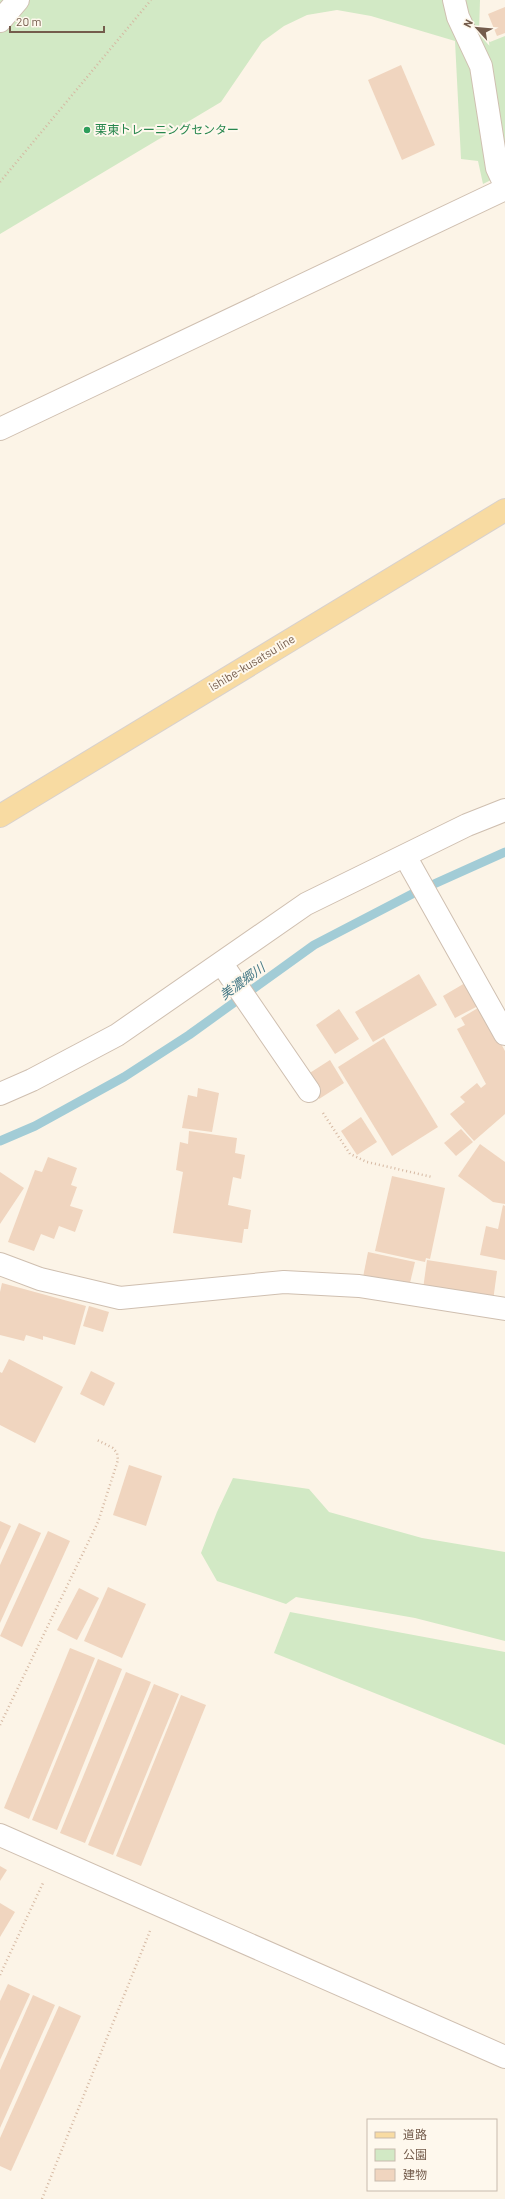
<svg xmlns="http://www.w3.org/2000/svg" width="505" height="2199" font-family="Barlow,'Noto Sans JP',sans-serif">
	<rect width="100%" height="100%" fill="#fcf4e7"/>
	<!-- green -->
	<g fill="#d2e9c5">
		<polygon points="0,0 480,0 479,32 490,42 505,36 505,173 483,184 478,161 461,159 455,41 371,16 337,10 307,15 284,26 262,42 221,102 0,234"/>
		<polygon points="233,1478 309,1489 329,1512 422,1538 505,1552 505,1641 415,1618 296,1597 286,1604 217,1581 201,1553 217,1512"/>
		<polygon points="290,1612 505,1652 505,1745 274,1653"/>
	</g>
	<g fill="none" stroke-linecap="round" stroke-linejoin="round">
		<!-- stream -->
		<polyline stroke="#a2ccd6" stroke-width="9" points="0,1141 35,1126 124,1077 189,1035 314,945 414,893 505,852"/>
	</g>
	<!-- building -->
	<g fill="#f0d5bf">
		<polygon points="505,7 505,33 497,36 488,14"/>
		<polygon points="401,65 435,145 402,160 368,80"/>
		<polygon points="419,974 437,1005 373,1042 355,1012"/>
		<polygon points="465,983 478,1006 455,1018 443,996"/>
		<polygon points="478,1008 496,1042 499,1040 505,1051 505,1114 474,1141 450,1114 465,1102 460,1097 477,1083 481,1088 486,1084 457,1029 465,1025 461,1018"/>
		<polygon points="339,1009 359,1039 335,1054 316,1025"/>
		<polygon points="384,1038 438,1127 392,1156 338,1067"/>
		<polygon points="330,1060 344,1083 319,1099 305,1076"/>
		<polygon points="198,1088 219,1093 212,1132 182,1128 188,1095 197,1097"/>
		<polygon points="361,1117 377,1142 357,1155 341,1131"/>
		<polygon points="461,1129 473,1142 456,1156 444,1143"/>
		<polygon points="189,1131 237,1138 235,1153 245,1155 241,1179 233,1177 228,1205 251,1210 248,1229 244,1229 242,1243 173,1233 183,1172 176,1170 180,1142 188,1144"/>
		<polygon points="480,1144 505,1162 505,1204 493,1202 458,1176"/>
		<polygon points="48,1157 77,1168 71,1185 77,1187 70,1206 83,1210 75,1232 59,1226 54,1239 41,1234 34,1251 8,1242 35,1170 42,1172"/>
		<polygon points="0,1172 24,1188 0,1224"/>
		<polygon points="392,1176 445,1188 430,1259 426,1258 425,1262 375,1251"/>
		<polygon points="503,1205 505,1206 505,1260 480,1255 486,1226 498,1229"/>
		<polygon points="368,1252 415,1262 409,1287 363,1277"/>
		<polygon points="427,1260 497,1271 493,1301 423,1289"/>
		<polygon points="2,1283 86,1306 75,1345 43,1336 43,1340 26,1335 24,1341 0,1335 0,1292"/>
		<polygon points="89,1306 109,1312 103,1332 83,1326"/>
		<polygon points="9,1359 63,1387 35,1443 0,1425 0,1372 2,1373"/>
		<polygon points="91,1371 115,1383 104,1406 80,1394"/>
		<polygon points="129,1465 162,1476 146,1526 113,1515"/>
		<polygon points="0,1521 11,1526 0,1550"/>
		<polygon points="19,1523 41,1533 0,1623 0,1565"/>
		<polygon points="48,1531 70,1541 22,1647 0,1636"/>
		<polygon points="108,1587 146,1604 122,1658 84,1641"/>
		<polygon points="79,1588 99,1598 77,1640 57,1630"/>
		<polygon points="70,1648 95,1658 29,1819 4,1808"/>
		<polygon points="98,1659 122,1669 57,1830 32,1820"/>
		<polygon points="126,1672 151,1682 85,1843 60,1833"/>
		<polygon points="154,1684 179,1694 113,1855 88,1845"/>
		<polygon points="181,1695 206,1705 141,1866 116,1856"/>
		<polygon points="0,1866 7,1870 0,1881"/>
		<polygon points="0,1903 15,1912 0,1937"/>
		<polygon points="8,1984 30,1994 0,2060 0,2001"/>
		<polygon points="33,1995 55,2005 0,2128 0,2070"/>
		<polygon points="59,2006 81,2016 11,2171 0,2166 0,2138"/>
	</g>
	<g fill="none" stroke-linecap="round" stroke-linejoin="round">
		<defs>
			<g id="minor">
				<polyline points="454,0 458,17 481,66 497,168 505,185"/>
				<polyline points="0,21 18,0"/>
				<polyline points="0,429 505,189"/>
				<polyline points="405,856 505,1034"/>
				<polyline points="222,964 309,1091"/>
				<polyline points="0,1094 32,1080 117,1035 306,904 467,825 505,810"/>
				<polyline points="0,1264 40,1279 120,1298 284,1282 359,1286 505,1309"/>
				<polyline points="0,1835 505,2057"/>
			</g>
			<polyline id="major" points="0,816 505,510"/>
		</defs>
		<!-- minor casing -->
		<use href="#minor" stroke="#cfbfb0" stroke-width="24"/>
		<!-- major casing -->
		<use href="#major" stroke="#d8d1cd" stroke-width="24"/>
		<!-- path -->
		<g stroke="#d5b8a2" stroke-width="2.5" stroke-dasharray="1 3" stroke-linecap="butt">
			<polyline points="0,182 151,0"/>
			<polyline points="323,1113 350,1154 367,1162 432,1177"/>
			<polyline points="0,1725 98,1522 118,1460 117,1453 113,1448 97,1440"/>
			<polyline points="0,1975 43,1883"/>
			<polyline points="42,2199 150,1931"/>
		</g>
		<!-- minor -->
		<use href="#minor" stroke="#fff" stroke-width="22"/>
		<!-- major -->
		<use href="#major" stroke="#f8dba2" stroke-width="22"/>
	</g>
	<!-- markers -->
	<circle fill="#2e9e5b" stroke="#fef8ed" stroke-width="1.5" cx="87" cy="130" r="4"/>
	<g text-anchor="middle" stroke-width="4" stroke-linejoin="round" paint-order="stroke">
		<!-- leisure labels -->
		<g font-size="12" fill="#27864d" stroke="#fef8ed" text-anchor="start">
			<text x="95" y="134">栗東トレーニングセンター</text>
		</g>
		<!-- street labels -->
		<g font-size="12" fill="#745c4c" stroke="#fef8ed">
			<text transform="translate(252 663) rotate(-31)" y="4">ishibe-kusatsu line</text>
		</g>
		<!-- water labels -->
		<g font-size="13" font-style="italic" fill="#477a87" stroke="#fef8ed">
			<text transform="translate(242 981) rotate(-36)" y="5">美濃郷川</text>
		</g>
	</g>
	<!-- legend -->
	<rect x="367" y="2119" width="130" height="72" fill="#fef8ed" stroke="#c7baad"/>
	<rect x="375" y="2132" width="20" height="6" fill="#f8dba2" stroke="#c7baad"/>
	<text x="403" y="2139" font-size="12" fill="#745c4c">道路</text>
	<rect x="375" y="2149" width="20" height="12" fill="#d2e9c5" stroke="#c7baad"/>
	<text x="403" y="2159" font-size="12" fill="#745c4c">公園</text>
	<rect x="375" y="2169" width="20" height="12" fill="#f0d5bf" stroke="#c7baad"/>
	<text x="403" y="2179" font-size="12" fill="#745c4c">建物</text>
	<!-- north arrow -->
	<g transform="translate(477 28) rotate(297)" stroke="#fef8ed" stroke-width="3" paint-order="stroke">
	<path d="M0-3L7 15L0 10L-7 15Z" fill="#745c4c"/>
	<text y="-6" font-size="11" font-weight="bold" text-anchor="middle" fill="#745c4c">N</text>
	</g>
	<!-- scale -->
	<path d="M10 26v6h94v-6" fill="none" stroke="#745c4c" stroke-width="2"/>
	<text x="16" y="26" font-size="12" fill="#745c4c" stroke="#fef8ed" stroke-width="3" paint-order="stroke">20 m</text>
</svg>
